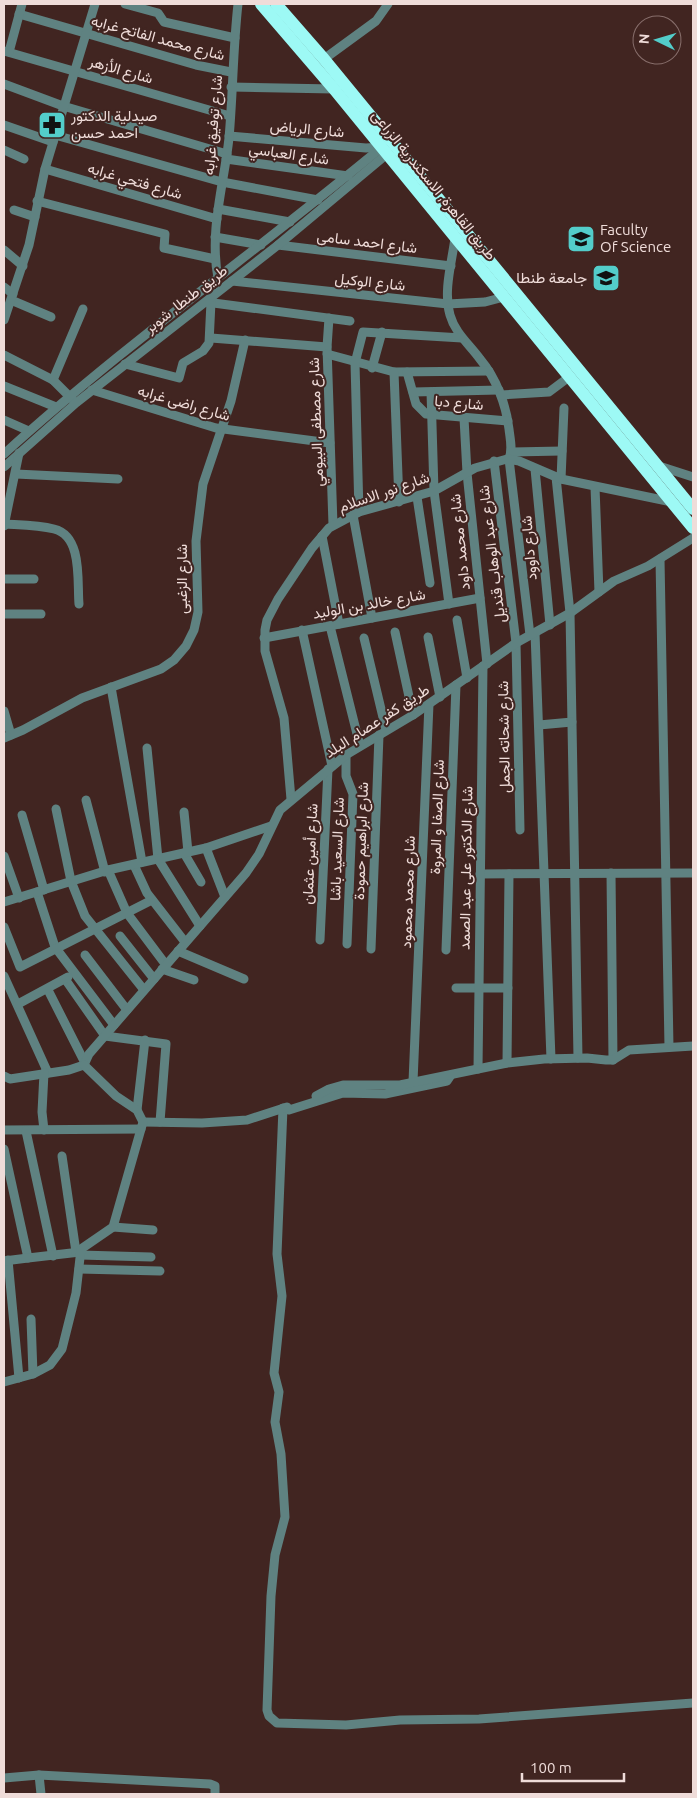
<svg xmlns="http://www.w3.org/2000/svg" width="697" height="1798" font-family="Ubuntu,Vazirmatn,sans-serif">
	<rect width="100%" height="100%" fill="#412521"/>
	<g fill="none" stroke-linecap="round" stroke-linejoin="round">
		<!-- minor -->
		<g stroke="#5f8281" stroke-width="9">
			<polyline points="125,4 158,13 164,22 235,38"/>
			<polyline points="19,14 196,65 231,72"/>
			<polyline points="4,51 230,116"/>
			<polyline points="9,52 22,4"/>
			<polyline points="324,59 376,21 388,4"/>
			<polyline points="4,84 63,106 227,154"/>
			<polyline points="231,87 334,89"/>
			<polyline points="4,125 53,142"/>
			<polyline points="55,135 222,182 318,200"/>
			<polyline points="229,136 366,148 381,147"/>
			<polyline points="4,150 24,159"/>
			<polyline points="226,159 348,176"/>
			<polyline points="45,169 217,219"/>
			<polyline points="37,201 165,234 164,248 215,259"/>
			<polyline points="218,209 290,222"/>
			<polyline points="14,210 35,217"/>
			<polyline points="215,237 261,245"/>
			<path d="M455,238C452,262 443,291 450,315C455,333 469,344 480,359C496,378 506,404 509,429C510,439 513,449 509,459L530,635"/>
			<polyline points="278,245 451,266"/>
			<polyline points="4,250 23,266"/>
			<path d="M218,278C209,230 224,185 229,138C233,93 233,48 238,4"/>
			<polyline points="232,281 448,304 485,302 504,297"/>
			<polyline points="4,287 13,294"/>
			<polyline points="11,300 51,317"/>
			<polyline points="206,302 350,321"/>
			<polyline points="329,318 327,347 333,525"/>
			<polyline points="4,320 29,245 45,169 95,4"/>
			<polyline points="211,338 327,347"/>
			<polyline points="327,354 394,372 489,371"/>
			<polyline points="4,355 53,380 72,399"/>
			<polyline points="125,364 179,378 183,363 203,351 209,343 211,302"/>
			<polyline points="372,368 382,332"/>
			<polyline points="394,372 399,502"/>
			<polyline points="407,372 416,404 426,414 508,421"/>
			<polyline points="53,380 83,309"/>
			<polyline points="4,386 56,407"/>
			<polyline points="92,390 216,428 330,443"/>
			<polyline points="413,392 499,390"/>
			<polyline points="431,392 434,491 449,604"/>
			<polyline points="501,395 549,392 569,377"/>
			<polyline points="464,418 467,473 487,664"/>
			<polyline points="4,420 29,431"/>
			<polyline points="512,452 562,451"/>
			<path d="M4,454C124,345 257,251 382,147"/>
			<polyline points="494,461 516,643 520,830"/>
			<polyline points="659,466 693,477"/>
			<polyline points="4,467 76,403 278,245 387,154"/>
			<polyline points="535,469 550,625"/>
			<polyline points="16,474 118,479"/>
			<polyline points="556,477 570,613 578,1058"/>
			<polyline points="561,479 564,408"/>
			<polyline points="595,487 599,592"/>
			<polyline points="417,497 430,583"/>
			<polyline points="359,512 355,363 363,332 462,338"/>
			<polyline points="353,515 372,618"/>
			<path d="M4,524C20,525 38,525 54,529C83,536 77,582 79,604"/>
			<polyline points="4,526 19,453"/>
			<polyline points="322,536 339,624"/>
			<polyline points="660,559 669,1047"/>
			<polyline points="4,579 34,579"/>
			<polyline points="4,614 41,614"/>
			<polyline points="457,620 467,678"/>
			<polyline points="330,626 360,746"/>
			<polyline points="302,630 332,766"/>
			<polyline points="395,632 413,715"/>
			<polyline points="535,633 551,1059"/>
			<polyline points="428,637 440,697"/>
			<polyline points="264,638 480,598"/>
			<polyline points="364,638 386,730"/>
			<polyline points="111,687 142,862"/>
			<polyline points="4,711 11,735"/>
			<polyline points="539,725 572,722"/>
			<polyline points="4,738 23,730 82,698 161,669 174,660 186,646 194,630 198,612 196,541 203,484 231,401 245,340"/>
			<polyline points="147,748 158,859 200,926"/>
			<polyline points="346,755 346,776 353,794 347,944"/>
			<polyline points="291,799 284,718 265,651 265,630 267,620 278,599 312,548 329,528 359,512 434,491 475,468 507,459 519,461 561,479 672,502"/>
			<polyline points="86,800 105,872"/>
			<polyline points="56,809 71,881 85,916 144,990"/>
			<polyline points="184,812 188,852"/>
			<polyline points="22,815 44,890"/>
			<polyline points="206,848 225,897"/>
			<polyline points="184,853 201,882"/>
			<polyline points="4,856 19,898"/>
			<polyline points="134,865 147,893 185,942"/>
			<polyline points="108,870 127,913 166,965"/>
			<polyline points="611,873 613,1060"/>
			<polyline points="480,874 693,873"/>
			<polyline points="37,892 55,947 114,1025"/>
			<polyline points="4,902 108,870 206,848 271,826"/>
			<polyline points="4,927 20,967 152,900"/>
			<polyline points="120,936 154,979"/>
			<polyline points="320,940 328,769"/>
			<polyline points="371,949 379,735"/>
			<polyline points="446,950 456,685"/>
			<polyline points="178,951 244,979"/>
			<polyline points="85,955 127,1010"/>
			<polyline points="162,969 194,980"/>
			<polyline points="4,976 48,1073"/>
			<polyline points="65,979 105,1036 166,1044 160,1122"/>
			<polyline points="456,988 508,988"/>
			<polyline points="48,990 84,1061"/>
			<polyline points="18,1004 68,977"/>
			<polyline points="507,1063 509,874"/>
			<polyline points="84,1065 89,1054 246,873 259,854 280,810 346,755 413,715 516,643 570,613 614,581 648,566 693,538"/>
			<polyline points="478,1069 483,666"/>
			<polyline points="451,1075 447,1081 385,1094 343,1093 289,1110 283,1108 277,1254 282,1296 274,1373 279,1392 275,1422 281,1454 285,1517 275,1555 271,1596 267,1710 269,1716 277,1723 346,1725 400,1720 479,1719 693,1703"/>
			<polyline points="4,1076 10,1079 69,1070 84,1065"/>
			<polyline points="413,1082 429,704"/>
			<polyline points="316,1096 329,1089 343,1085 400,1085 507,1063 544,1059 587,1058 606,1060 613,1060 629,1050 693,1046"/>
			<polyline points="137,1110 145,1040"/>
			<polyline points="143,1122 202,1123 247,1120 287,1107"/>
			<polyline points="4,1130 141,1129"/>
			<polyline points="44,1130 42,1112 44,1073"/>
			<polyline points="26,1131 53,1256"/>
			<polyline points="4,1149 28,1258 80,1252"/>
			<polyline points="62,1156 76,1252"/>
			<polyline points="113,1227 153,1230"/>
			<polyline points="80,1255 151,1257"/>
			<polyline points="8,1260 19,1378"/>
			<polyline points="4,1261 28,1258"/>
			<polyline points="79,1269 160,1271"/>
			<polyline points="31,1319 33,1374"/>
			<polyline points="4,1382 33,1374 50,1365 62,1349 76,1293 81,1249 113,1227 143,1122 137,1110 116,1096 84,1065"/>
			<polyline points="39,1775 41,1794"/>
			<polyline points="4,1778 39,1775 210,1784 215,1786 215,1794"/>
		</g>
		<!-- highway -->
		<g stroke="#9df9f5" stroke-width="12">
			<polyline points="261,4 334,89 693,528"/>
			<polyline points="276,4 324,59 693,509"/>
		</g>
	</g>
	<!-- icons -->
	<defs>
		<symbol id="pharmacy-square" viewBox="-11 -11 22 22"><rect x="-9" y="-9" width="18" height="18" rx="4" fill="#53cdca" stroke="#412521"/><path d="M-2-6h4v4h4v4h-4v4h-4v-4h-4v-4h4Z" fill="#111"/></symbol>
		<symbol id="university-square" viewBox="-11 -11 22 22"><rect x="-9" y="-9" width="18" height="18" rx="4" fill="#53cdca" stroke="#412521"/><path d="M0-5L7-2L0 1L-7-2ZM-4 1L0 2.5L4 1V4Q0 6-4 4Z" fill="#111"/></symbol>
	</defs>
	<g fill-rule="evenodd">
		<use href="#pharmacy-square" x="36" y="109" width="32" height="32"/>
		<use href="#university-square" x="565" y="223" width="32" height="32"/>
		<use href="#university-square" x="590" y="262" width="32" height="32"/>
	</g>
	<g text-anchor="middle" stroke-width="4" stroke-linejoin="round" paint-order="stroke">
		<!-- street labels -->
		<g font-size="15" fill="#efdcd9" stroke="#412521">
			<text transform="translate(158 38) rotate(15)" y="5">شارع محمد الفاتح غرابه</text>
			<text transform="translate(121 70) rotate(16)" y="5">شارع الأزهر</text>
			<text transform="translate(213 125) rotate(-85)" y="5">شارع توفيق غرابه</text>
			<text transform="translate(307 129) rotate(5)" y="5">شارع الرياض</text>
			<text transform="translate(289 154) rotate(8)" y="5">شارع العباسي</text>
			<text transform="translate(135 181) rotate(16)" y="5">شارع فتحي غرابه</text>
			<text transform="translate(434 185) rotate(51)" y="5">طريق القاهرة, الاسكندرية الزراعى</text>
			<text transform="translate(367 242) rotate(7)" y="5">شارع احمد سامى</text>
			<text transform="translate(370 282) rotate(6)" y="5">شارع الوكيل</text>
			<text transform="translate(186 299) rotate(-38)" y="5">طريق طنطا, شوبر</text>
			<text transform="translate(184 403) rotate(16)" y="5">شارع راضى غرابه</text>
			<text transform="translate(459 403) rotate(5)" y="5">شارع دبا</text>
			<text transform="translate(316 422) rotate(-92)" y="5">شارع مصطفى البيومي</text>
			<text transform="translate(384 492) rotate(-19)" y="5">شارع نور الاسلام</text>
			<text transform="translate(460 542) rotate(-96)" y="5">شارع محمد داود</text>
			<text transform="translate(529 548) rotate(-95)" y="5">شارع داوود</text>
			<text transform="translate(492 554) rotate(-97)" y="5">شارع عبد الوهاب قنديل</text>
			<text transform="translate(182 579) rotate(-90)" y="5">شارع الزغبى</text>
			<text transform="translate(369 604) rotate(-10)" y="5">شارع خالد بن الوليد</text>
			<text transform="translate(377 721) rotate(-33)" y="5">طريق كفر عصام البلد</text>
			<text transform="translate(504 737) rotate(-91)" y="5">شارع شحاته الجمل</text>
			<text transform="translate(437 817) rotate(-88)" y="5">شارع الصفا و المروة</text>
			<text transform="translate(361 841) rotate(-88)" y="5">شارع ابراهيم حمودة</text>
			<text transform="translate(337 849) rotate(-88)" y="5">شارع السعيد باشا</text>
			<text transform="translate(310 854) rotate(-87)" y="5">شارع أمين عثمان</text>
			<text transform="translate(466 868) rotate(-89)" y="5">شارع الدكتور على عبد الصمد</text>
			<text transform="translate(408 892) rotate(-88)" y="5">شارع محمد محمود</text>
		</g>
		<!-- poi labels -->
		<g font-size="15" fill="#efdcd9" stroke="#412521" text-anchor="start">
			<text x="71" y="121">صيدلية الدكتور<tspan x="71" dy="17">احمد حسن</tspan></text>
			<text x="600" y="235">Faculty<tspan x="600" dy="17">Of Science</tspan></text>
			<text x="587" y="283" text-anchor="end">جامعة طنطا</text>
		</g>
	</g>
	<!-- border -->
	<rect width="697" height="1798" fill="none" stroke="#efdcd9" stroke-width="10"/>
	<!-- north arrow -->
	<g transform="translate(657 40) rotate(275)"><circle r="24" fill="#412521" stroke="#876e6b"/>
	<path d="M0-4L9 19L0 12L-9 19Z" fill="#53cdca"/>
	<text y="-8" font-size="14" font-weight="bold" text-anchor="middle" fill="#efdcd9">N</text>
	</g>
	<!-- scale -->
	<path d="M522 1773v8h102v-8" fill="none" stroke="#efdcd9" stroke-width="2.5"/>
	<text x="530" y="1773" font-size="15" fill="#efdcd9" stroke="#412521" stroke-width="4" paint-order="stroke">100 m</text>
</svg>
